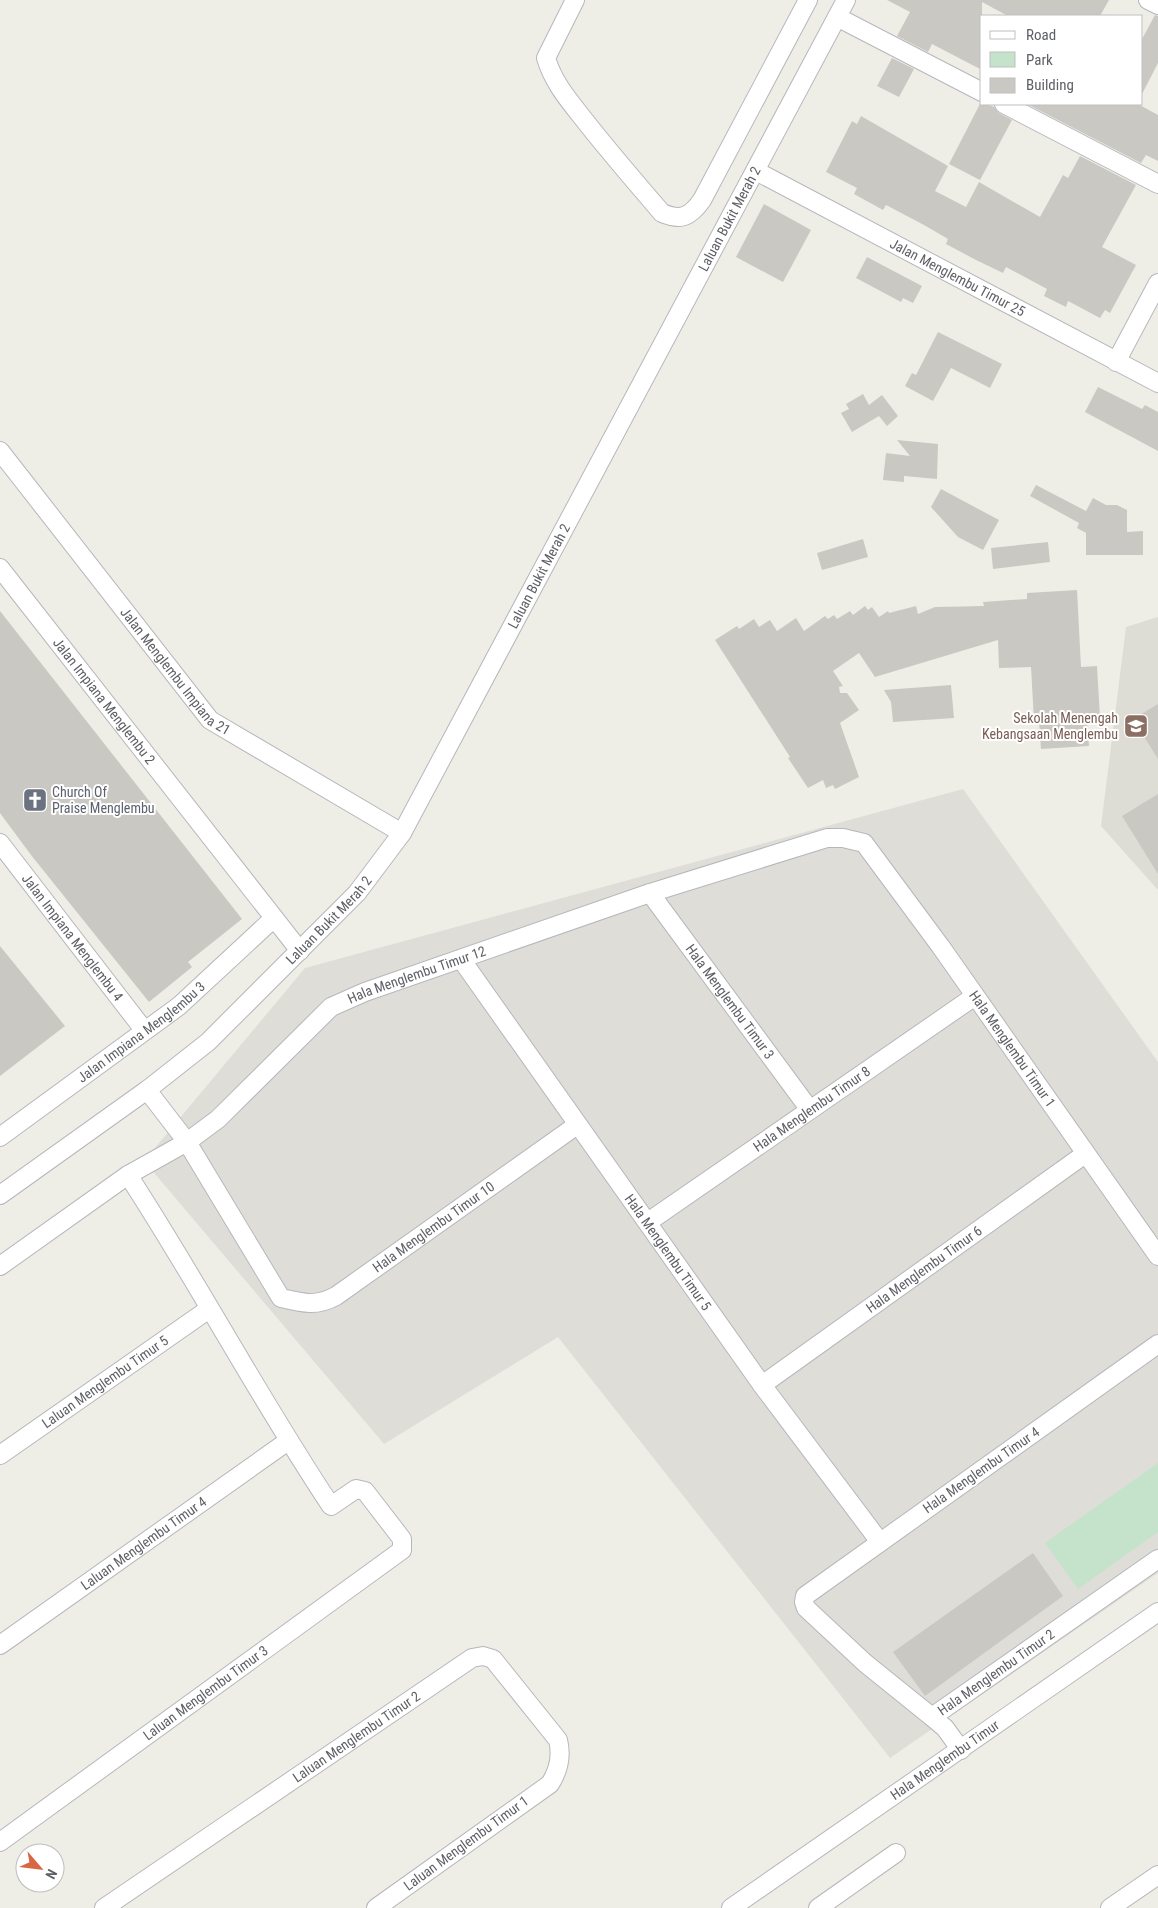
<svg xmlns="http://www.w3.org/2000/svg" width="1158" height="1908" font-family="'Roboto Condensed',sans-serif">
	<rect width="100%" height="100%" fill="#efeee6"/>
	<!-- industrial -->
	<polygon fill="#deddd8" points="963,789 1158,1062 1158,1573 890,1758 558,1337 384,1444 144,1161 305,968"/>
	<!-- education -->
	<polygon fill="#deddd5" points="1158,617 1158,890 1101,826 1126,627"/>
	<!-- green -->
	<polygon fill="#c5e3ca" points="1158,1463 1158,1532 1078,1589 1045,1543"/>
	<!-- building -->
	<g fill="#cac8c3">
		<polygon points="887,0 1109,0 1100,16 1008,16 982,2 982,70 932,44 928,52 897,36 910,12"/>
		<polygon points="1155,15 1158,16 1158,63 1142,94 1142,39"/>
		<polygon points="892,58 914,69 899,97 877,86"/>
		<polygon points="981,102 994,107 999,113 1012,120 980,180 949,164"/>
		<polygon points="1027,104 1138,104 1158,115 1158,161 1146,155 1141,163"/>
		<polygon points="861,116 948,166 935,191 966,207 979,182 1040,217 1063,175 1068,178 1080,156 1136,185 1102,247 1136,265 1110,313 1105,310 1100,318 1068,301 1066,307 1044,296 1047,289 1006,267 1003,273 976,260 946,244 948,239 924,225 886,205 883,210 854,194 857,188 826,172 852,121 857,124"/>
		<polygon points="764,204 811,230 783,282 736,257"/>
		<polygon points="867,257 922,286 913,303 903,298 901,302 856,278"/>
		<polygon points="938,332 1002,364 990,388 951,368 933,401 905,386 912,373 916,375"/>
		<polygon points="1098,387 1142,409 1145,405 1158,412 1158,451 1085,412"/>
		<polygon points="863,394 869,405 882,395 898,416 887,426 879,416 852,432 841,413 849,409 846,404"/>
		<polygon points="897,440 938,444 937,479 904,476 904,482 883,480 886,453 910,456"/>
		<polygon points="1036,485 1086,511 1093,498 1106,505 1117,505 1127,510 1127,532 1143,531 1143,555 1086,555 1086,533 1077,528 1079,523 1030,496"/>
		<polygon points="941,489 999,520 983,550 958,537 931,507"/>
		<polygon points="863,539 868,557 822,570 817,553"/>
		<polygon points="1048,542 1050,562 993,569 991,548"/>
		<polygon points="1077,590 1081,667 1097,666 1100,717 1087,718 1089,746 1041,749 1039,721 1034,721 1031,667 999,668 998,640 875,677 859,653 833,671 843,686 839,687 840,693 847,693 859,710 840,723 859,777 835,789 833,785 826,788 823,780 808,788 788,758 790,757 715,640 737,626 739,629 754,619 759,627 770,620 777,631 796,618 804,631 825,616 828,619 834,615 837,619 850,611 853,615 865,606 868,610 872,607 879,617 888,611 889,613 916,606 918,614 935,607 984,606 983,602 1027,599 1027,593"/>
		<polygon points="0,611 242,919 188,962 192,967 149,1002 31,855 0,813"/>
		<polygon points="951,685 954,718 893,722 891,702 884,690"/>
		<polygon points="1158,704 1158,759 1133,719"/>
		<polygon points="1158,794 1158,874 1122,816"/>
		<polygon points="0,946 65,1026 0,1076"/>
		<polygon points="1033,1553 1063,1596 925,1696 893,1652"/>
	</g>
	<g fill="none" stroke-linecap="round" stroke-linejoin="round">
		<defs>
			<g id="minor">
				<path d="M575,0L546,58C554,85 572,104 589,126C613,156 637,184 662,213C681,221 690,217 702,200L808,0"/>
				<polyline points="1148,0 1158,5"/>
				<polyline points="837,17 982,92"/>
				<polyline points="1004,104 1158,184"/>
				<path id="s1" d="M756,171L1158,383"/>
				<polyline points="1116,362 1158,283"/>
				<path id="s2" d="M0,451L210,720L402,833"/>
				<path id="s3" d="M0,568L300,951"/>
				<path id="s4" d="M0,843L144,1030"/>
				<path id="s5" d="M650,893L810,1110"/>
				<path id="s6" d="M461,959L762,1385L880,1542"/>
				<path id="s7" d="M147,1090L187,1142L281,1298C302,1303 316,1307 336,1296L577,1125"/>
				<path id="s8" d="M0,1137L179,1006L274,918"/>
				<path id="s9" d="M0,1195L147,1090L208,1042L357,893L402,833L846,0"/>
				<path id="s10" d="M648,1222L975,996"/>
				<path id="s11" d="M0,1266L128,1175L187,1142L218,1119L331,1007L365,992L650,893L827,838H843L864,843L941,947L1158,1256"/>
				<path id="s12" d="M1158,1344L805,1596L804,1602L806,1608L865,1663L932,1717L1158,1559"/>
				<path id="s13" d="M762,1385L1085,1154"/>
				<path id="s14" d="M0,1455L209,1309"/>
				<path id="s15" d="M0,1645L288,1441"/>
				<polyline points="932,1717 945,1728 961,1750"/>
				<path id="s16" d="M0,1842L402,1550V1539L365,1491L356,1489L331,1506C259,1398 199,1284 128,1175"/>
				<path id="s17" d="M104,1908L472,1658L483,1656L493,1659L558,1740C562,1756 559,1770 550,1784L376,1908"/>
				<path id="s18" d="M731,1908L1158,1612"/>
				<polyline points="818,1908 896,1853"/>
				<polyline points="1110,1908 1158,1875"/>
			</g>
		</defs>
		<!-- minor casing -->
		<use href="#minor" stroke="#b6b7bc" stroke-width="20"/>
		<!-- minor -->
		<use href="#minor" stroke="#fff" stroke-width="18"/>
	</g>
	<!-- icons -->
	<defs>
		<symbol id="school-square" viewBox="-11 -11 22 22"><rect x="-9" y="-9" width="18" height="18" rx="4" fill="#8d6e63" stroke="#fff"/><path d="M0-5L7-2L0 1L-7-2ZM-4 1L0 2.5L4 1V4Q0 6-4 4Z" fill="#fff"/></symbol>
		<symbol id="church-square" viewBox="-11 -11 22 22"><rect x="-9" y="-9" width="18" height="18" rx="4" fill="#6b7280" stroke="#fff"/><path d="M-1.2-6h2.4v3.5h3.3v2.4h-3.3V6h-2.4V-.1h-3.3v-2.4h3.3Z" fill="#fff"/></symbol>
	</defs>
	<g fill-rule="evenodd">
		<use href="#school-square" x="1122" y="712" width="28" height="28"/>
		<use href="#church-square" x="21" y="786" width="28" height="28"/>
	</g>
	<g text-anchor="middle" stroke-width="4" stroke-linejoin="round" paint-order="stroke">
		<!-- street labels -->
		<g font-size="14" fill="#5e6065" stroke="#fff">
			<text dy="5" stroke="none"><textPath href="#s9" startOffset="1240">Laluan Bukit Merah 2</textPath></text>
			<text dy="5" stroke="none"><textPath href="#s1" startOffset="228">Jalan Menglembu Timur 25</textPath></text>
			<text dy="5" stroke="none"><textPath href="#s9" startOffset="835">Laluan Bukit Merah 2</textPath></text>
			<text dy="5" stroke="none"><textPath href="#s2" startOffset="282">Jalan Menglembu Impiana 21</textPath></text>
			<text dy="5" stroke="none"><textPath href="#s3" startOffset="169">Jalan Impiana Menglembu 2</textPath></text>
			<text dy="5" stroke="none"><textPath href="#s9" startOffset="430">Laluan Bukit Merah 2</textPath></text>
			<text dy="5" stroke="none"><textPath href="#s4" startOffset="119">Jalan Impiana Menglembu 4</textPath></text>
			<text dy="5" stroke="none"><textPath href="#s11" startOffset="514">Hala Menglembu Timur 12</textPath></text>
			<text dy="5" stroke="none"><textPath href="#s5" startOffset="135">Hala Menglembu Timur 3</textPath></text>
			<text dy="5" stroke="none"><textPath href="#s8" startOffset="176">Jalan Impiana Menglembu 3</textPath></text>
			<text dy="5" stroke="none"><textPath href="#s11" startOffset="1238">Hala Menglembu Timur 1</textPath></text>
			<text dy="5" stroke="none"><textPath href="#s10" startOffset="199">Hala Menglembu Timur 8</textPath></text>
			<text dy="5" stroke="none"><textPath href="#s7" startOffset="424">Hala Menglembu Timur 10</textPath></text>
			<text dy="5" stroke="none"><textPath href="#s6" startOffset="359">Hala Menglembu Timur 5</textPath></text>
			<text dy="5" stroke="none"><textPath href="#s13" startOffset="199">Hala Menglembu Timur 6</textPath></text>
			<text dy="5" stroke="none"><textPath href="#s14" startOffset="128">Laluan Menglembu Timur 5</textPath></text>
			<text transform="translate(981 1470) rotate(-35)" y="5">Hala Menglembu Timur 4</text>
			<text dy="5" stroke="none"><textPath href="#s15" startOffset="176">Laluan Menglembu Timur 4</textPath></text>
			<text dy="5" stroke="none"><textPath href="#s12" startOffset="691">Hala Menglembu Timur 2</textPath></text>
			<text dy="5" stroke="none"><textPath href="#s16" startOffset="254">Laluan Menglembu Timur 3</textPath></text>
			<text dy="5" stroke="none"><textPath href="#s17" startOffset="305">Laluan Menglembu Timur 2</textPath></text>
			<text dy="5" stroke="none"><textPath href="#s18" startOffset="260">Hala Menglembu Timur</textPath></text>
			<text transform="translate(466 1843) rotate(-36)" y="5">Laluan Menglembu Timur 1</text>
		</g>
		<!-- education labels -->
		<g font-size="14" fill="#785e54" stroke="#fff" text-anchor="end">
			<text x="1118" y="723">Sekolah Menengah<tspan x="1118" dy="16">Kebangsaan Menglembu</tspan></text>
		</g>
		<!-- worship labels -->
		<g font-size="14" fill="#5b616d" stroke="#fff" text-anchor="start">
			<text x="52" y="797">Church Of<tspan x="52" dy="16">Praise Menglembu</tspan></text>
		</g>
	</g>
	<!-- legend -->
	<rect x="980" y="15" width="162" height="90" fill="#ffffff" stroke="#bfbfc1"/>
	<rect x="990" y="31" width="25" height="8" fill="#ffffff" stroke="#bfbfc1"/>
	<text x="1026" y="40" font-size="15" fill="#5e6065">Road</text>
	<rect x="990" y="52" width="25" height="15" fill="#c5e3ca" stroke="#bfbfc1"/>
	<text x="1026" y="65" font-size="15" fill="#5e6065">Park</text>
	<rect x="990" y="78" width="25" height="15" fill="#cac8c3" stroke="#bfbfc1"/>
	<text x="1026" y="90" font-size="15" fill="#5e6065">Building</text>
	<!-- north arrow -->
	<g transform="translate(40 1868) rotate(118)"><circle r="24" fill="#ffffff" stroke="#bfbfc1"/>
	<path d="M0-4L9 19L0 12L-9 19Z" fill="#d86643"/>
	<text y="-8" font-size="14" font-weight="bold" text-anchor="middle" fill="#5e6065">N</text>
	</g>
</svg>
